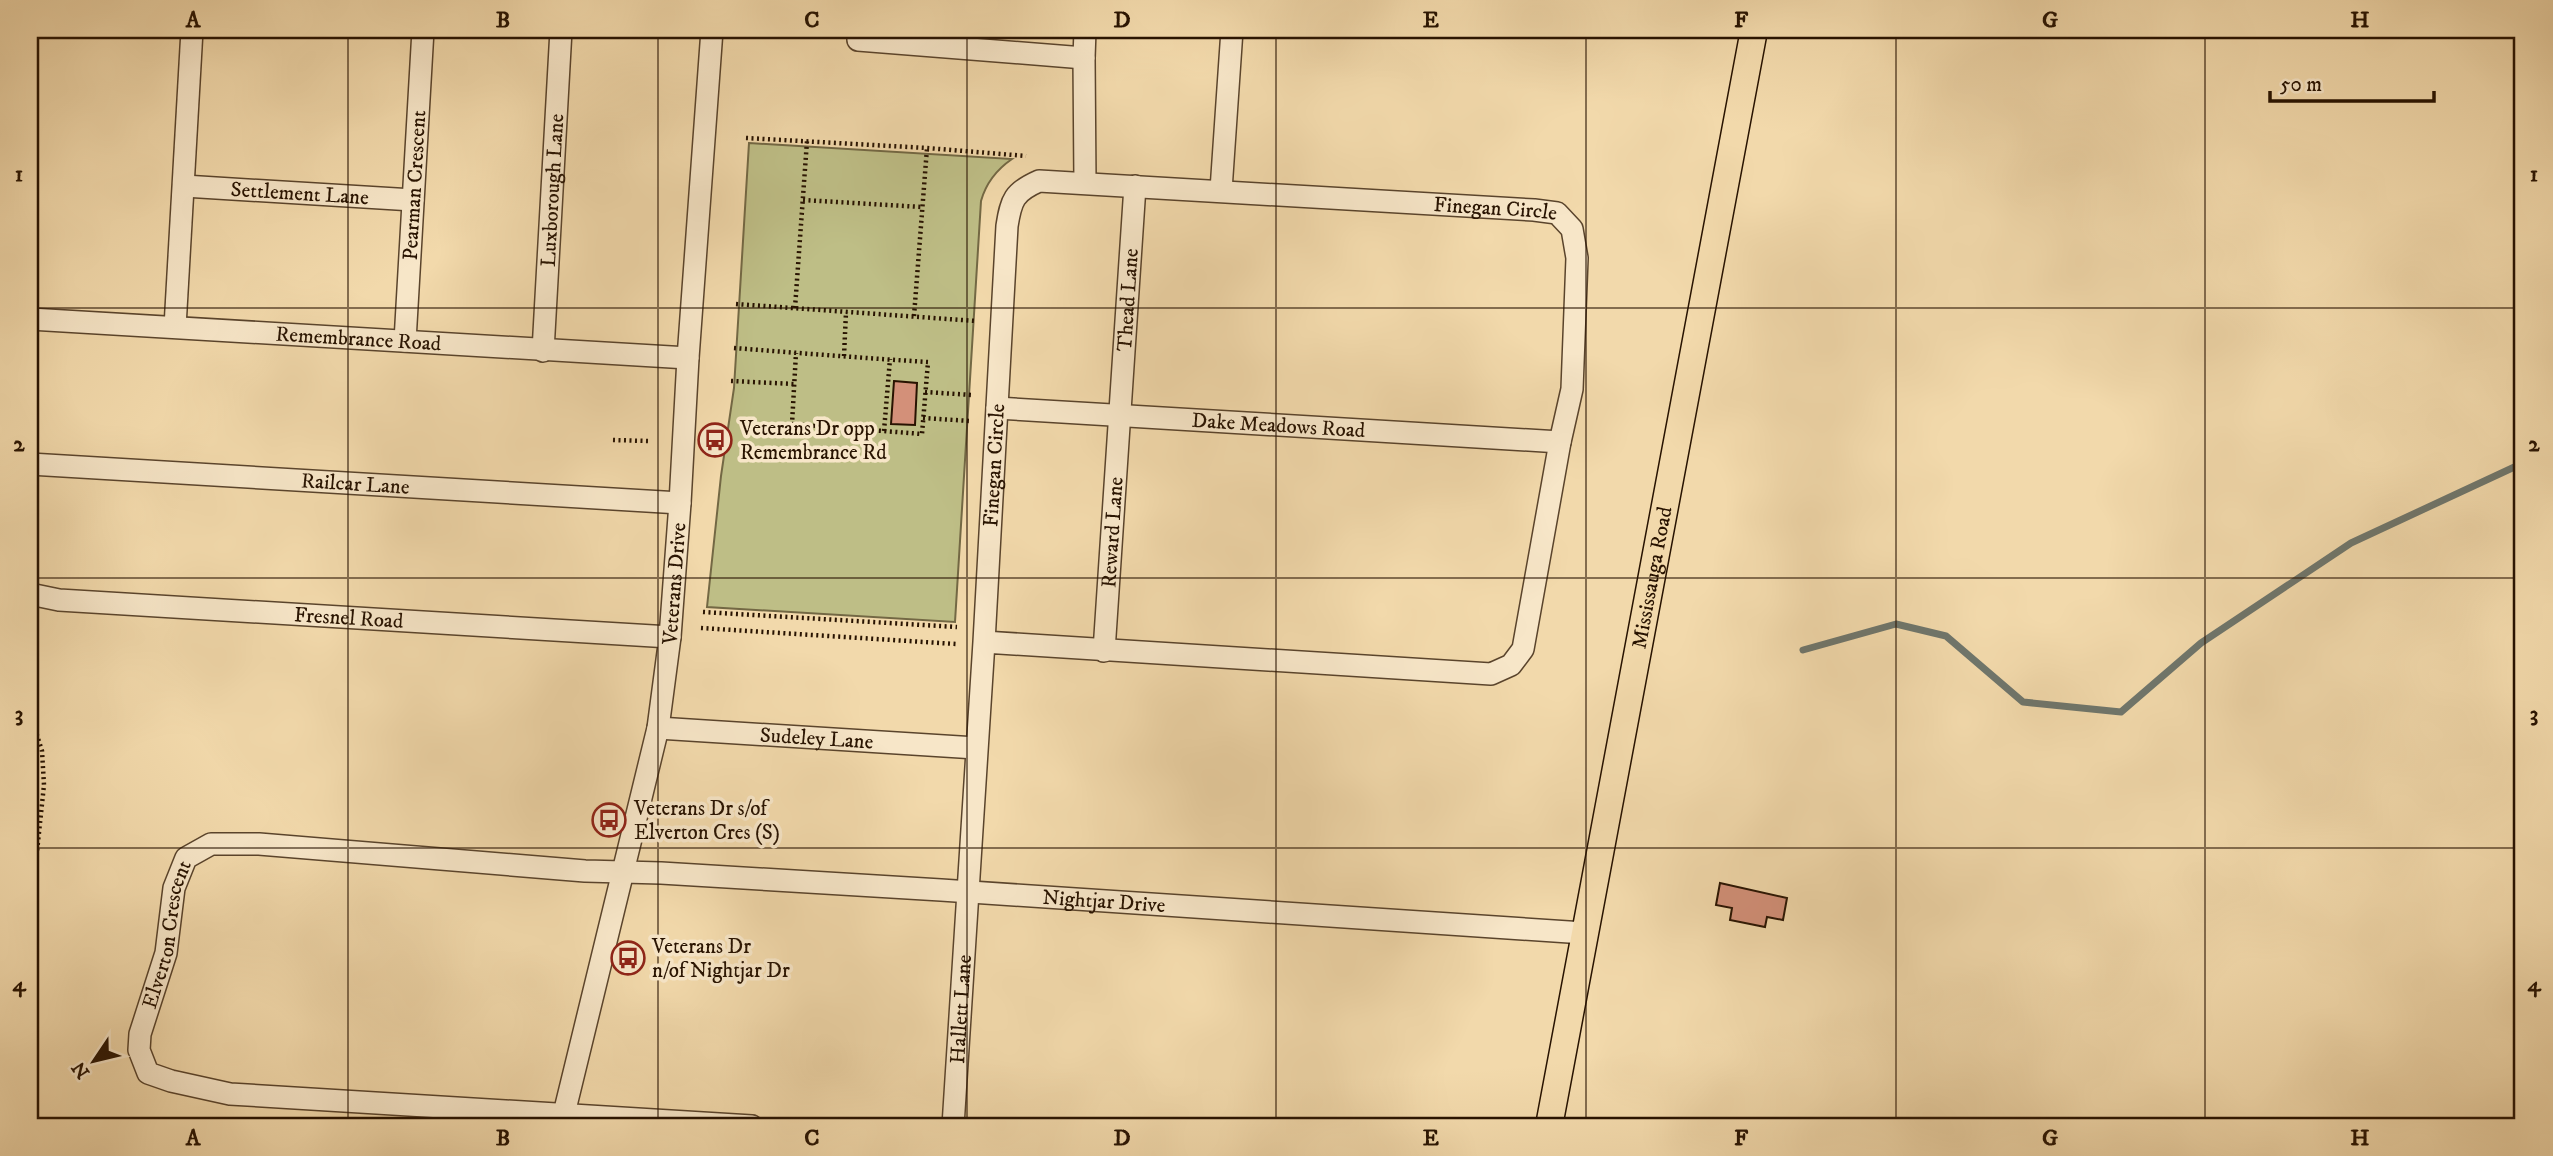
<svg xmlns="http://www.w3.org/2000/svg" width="2553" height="1156" font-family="'IM FELL DW Pica',serif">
	<rect width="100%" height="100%" fill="#f2d9ab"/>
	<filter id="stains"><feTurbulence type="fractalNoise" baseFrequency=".00286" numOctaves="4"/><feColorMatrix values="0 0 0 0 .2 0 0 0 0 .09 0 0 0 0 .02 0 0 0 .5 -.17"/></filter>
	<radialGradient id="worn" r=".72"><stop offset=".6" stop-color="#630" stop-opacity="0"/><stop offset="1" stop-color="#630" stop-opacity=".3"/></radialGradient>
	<!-- green -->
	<path fill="#bebe86" stroke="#736844" stroke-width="2" d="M749,143L1012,159C996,170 986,183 981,201L955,622L707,607L721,476L734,388Z"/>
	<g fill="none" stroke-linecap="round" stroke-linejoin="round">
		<!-- stream -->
		<polyline stroke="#6f766c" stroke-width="7" points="1803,650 1896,624 1946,636 2023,702 2121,712 2201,643 2351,543 2523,463"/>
	</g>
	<!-- building -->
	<g fill="#d39079" stroke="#281301" stroke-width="2">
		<polygon points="894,381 917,383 915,425 891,424"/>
		<polygon points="1720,883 1787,898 1783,920 1767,917 1765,927 1730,920 1732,908 1716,905"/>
	</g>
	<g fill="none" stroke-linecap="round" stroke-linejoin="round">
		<defs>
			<g id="minor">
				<polyline points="858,30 858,40 1084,58 1085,30"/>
				<polyline points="1084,58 1085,183"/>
				<path id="s1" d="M184,186L413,200"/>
				<polyline points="1221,190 1232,30"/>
				<path id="s2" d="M30,319L688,358"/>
				<polyline points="175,327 192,30"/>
				<path id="s3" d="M405,341L423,30"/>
				<path id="s4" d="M543,351L561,30"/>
				<path id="s5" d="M997,408L1560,442"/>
				<path id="s6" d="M30,464L680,503"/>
				<path id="s7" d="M30,594L59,600L670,637"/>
				<path id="s8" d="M1104,651L1135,186"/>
				<path id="s9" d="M658,728L976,748"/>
				<path id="s10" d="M561,1126L658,728L670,637L680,503L688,358L712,30"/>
				<path id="s11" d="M752,1126L230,1094L171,1081L148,1073L139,1050L140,1034L166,953L174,888L186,858L211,844H259L585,871L661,873L941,890L1584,933"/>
				<path id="s12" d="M953,1126L984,642L1007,226C1011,200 1014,192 1039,181L1534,210L1557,213L1572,229L1577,258L1572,389L1560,442L1523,649L1511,665L1491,674L984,642"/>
			</g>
			<g id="major">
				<path id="s13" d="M1549,1126L1754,30"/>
			</g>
		</defs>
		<!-- minor casing -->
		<use href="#minor" stroke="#5a442c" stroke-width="24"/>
		<!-- major casing -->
		<use href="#major" stroke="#281301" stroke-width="29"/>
		<!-- path -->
		<g stroke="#281301" stroke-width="4.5" stroke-dasharray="2 3.5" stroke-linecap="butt">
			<polyline points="746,138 927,148 1026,156"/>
			<polyline points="803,200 922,207"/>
			<polyline points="736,304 976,321"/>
			<polyline points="795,308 807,141"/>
			<polyline points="914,316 927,148"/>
			<path d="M734,348C798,353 863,358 928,362L922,434L792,424L796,353"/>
			<polyline points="844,356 846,312"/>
			<polyline points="731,381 794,384"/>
			<polyline points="925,392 972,395"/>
			<polyline points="923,418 970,421"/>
			<polyline points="884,431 890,359"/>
			<polyline points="613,440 648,441"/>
			<polyline points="703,612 957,627"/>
			<polyline points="701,628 956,644"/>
			<polyline points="30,713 42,751 44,785 30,918"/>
		</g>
		<!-- minor -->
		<use href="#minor" stroke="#f7e6c8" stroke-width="21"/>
		<!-- major -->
		<use href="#major" stroke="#f2d9ab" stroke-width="26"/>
	</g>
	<!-- grid -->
	<path fill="none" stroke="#281301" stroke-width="2" stroke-opacity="0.55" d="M348,30V1126M658,30V1126M967,30V1126M1276,30V1126M1586,30V1126M1896,30V1126M2205,30V1126M30,308H2523M30,578H2523M30,848H2523"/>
	<!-- icons -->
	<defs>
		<symbol id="bus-ring" viewBox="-11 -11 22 22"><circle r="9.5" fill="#f7e6c8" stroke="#8f2418" stroke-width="1.5"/><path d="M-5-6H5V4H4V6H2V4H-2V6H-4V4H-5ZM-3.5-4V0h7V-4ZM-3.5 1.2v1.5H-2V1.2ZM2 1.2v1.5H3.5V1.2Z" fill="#8f2418"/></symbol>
	</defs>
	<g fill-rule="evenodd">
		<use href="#bus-ring" x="696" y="421" width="38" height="38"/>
		<use href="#bus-ring" x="590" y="801" width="38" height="38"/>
		<use href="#bus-ring" x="609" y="939" width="38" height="38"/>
	</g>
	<g text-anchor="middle" stroke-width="7" stroke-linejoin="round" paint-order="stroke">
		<!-- street labels -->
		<g font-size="21" fill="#281301" stroke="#f7e6c8">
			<text dy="7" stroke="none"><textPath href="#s3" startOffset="156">Pearman Crescent</textPath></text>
			<text dy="7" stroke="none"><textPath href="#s4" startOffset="161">Luxborough Lane</textPath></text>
			<text dy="7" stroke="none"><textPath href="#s1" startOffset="116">Settlement Lane</textPath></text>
			<text dy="7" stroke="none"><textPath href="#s12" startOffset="1418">Finegan Circle</textPath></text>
			<text dy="7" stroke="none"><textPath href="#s8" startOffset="352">Thead Lane</textPath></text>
			<text dy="7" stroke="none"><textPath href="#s2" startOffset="329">Remembrance Road</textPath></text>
			<text dy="7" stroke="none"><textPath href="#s5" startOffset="282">Dake Meadows Road</textPath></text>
			<text dy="7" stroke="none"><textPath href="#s12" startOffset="662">Finegan Circle</textPath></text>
			<text dy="7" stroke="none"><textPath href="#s6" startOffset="326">Railcar Lane</textPath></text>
			<text dy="7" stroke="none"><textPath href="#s8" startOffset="119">Reward Lane</textPath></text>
			<text dy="7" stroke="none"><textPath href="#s13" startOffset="558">Mississauga Road</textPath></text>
			<text dy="7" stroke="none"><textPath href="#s10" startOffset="555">Veterans Drive</textPath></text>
			<text dy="7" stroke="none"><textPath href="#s7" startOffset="320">Fresnel Road</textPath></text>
			<text dy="7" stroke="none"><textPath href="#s9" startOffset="159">Sudeley Lane</textPath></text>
			<text dy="7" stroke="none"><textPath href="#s11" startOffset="1755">Nightjar Drive</textPath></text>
			<text dy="7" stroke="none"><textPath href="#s11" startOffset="752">Elverton Crescent</textPath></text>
			<text dy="7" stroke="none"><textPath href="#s12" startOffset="117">Hallett Lane</textPath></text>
		</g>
		<!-- poi labels -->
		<g font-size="21" fill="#281301" stroke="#f7e6c8" text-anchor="start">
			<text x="740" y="435">Veterans Dr opp<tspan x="740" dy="24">Remembrance Rd</tspan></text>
			<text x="634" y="815">Veterans Dr s/of<tspan x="634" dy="24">Elverton Cres (S)</tspan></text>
			<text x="652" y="953">Veterans Dr<tspan x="652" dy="24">n/of Nightjar Dr</tspan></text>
		</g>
	</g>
	<!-- margin -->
	<rect width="2553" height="1156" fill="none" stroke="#f2d9ab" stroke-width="77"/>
	<!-- north arrow -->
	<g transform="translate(94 1061) rotate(235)" stroke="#f7e6c8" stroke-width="5" paint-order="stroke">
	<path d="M0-5L12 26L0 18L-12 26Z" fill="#281301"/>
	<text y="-10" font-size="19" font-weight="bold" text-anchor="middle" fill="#281301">N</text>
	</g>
	<!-- scale -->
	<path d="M2270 91v10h164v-10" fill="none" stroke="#281301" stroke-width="3.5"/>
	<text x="2280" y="91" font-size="21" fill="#281301" stroke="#f7e6c8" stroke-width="5" paint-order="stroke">50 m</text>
	<rect x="38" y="38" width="2476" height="1080" fill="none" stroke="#281301" stroke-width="2.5"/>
	<g font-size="23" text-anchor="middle" font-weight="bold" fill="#281301">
		<text x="193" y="27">A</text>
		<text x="503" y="27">B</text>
		<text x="812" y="27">C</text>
		<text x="1122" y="27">D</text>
		<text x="1431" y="27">E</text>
		<text x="1741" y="27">F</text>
		<text x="2050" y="27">G</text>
		<text x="2360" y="27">H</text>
		<text x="19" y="181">1</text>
		<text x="2534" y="181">1</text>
		<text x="19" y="451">2</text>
		<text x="2534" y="451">2</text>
		<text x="19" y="721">3</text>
		<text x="2534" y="721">3</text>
		<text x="19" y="991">4</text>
		<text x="2534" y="991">4</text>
		<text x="193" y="1145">A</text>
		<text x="503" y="1145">B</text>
		<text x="812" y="1145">C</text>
		<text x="1122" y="1145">D</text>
		<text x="1431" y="1145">E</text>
		<text x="1741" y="1145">F</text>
		<text x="2050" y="1145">G</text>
		<text x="2360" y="1145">H</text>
	</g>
	<rect width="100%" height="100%" filter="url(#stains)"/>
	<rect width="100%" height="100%" fill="url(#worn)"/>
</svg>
